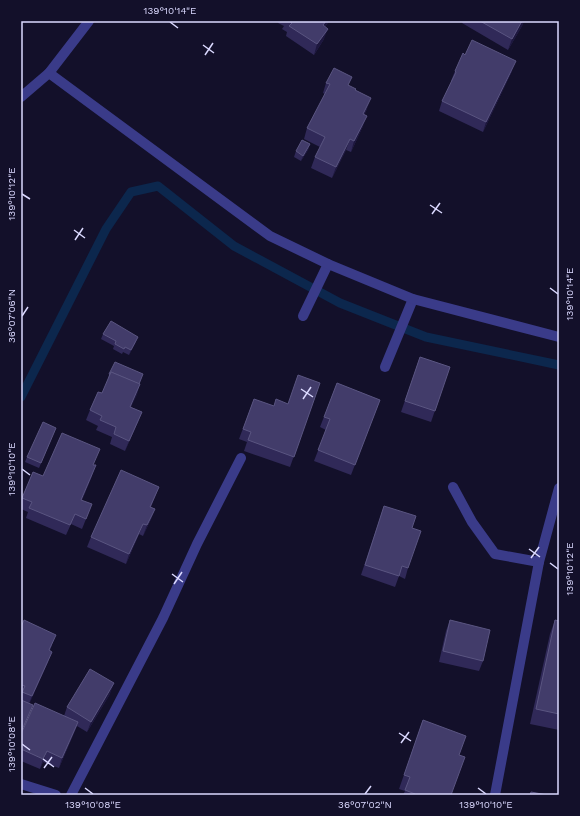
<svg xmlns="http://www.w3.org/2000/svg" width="580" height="816" font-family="'Work Sans',sans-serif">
	<rect width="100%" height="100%" fill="#13102a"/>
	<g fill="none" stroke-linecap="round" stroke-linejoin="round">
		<!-- stream -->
		<polyline stroke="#0c274d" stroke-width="9" points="21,397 106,229 131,192 158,186 234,246 340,303 426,337 559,365"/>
		<!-- lane -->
		<g stroke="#3a3b89" stroke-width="10">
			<polyline points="303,316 328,264"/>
			<polyline points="385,367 413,299"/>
			<polyline points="453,487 472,522 495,554 539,562"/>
		</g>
		<!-- street -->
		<g stroke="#3a3b89" stroke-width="10">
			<polyline points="49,73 270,236 328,264 413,299 559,337"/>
			<polyline points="21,97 49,73 89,21"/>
			<polyline points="21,784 56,795"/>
			<polyline points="71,795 163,618 197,544 241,458"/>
			<polyline points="495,795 539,562 559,488"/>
		</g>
	</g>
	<!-- wall -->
	<g fill="#302958">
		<polygon points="279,21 329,21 325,27 324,39 314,55 286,36 287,32 282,29 284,26 278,23"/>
		<polygon points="463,21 524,21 522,26 508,50 462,23"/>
		<polygon points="465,55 512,71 483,132 439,111 442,101 452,81 451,81 455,71"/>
		<polygon points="326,83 348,85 355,90 367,109 364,115 363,126 351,152 346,150 332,178 311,168 315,157 320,147 304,139 307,128 325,94 323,93"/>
		<polygon points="310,144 308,150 301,161 294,157 296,151"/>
		<polygon points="103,334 136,342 129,355 123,352 122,354 113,349 114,346 101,339"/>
		<polygon points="420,357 450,367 431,422 401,412"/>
		<polygon points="109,374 140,384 131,407 142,412 138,422 125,451 110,444 112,437 96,430 98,426 86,420 90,410 102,393 108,380"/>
		<polygon points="320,383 290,467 244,451 247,442 239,439 254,399 273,406 288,404"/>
		<polygon points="337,383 380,400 351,475 314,461 326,430 320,427"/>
		<polygon points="56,428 39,468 25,462 27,457"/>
		<polygon points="94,465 92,476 82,500 88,514 82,529 71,524 66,535 26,518 28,512 21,509 21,502 33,472 43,476"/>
		<polygon points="159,487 151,507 155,509 151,519 143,536 139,534 126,564 87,547 91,537"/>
		<polygon points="384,506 412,528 408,568 405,579 399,576 395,587 361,575"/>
		<polygon points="450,620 483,661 479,671 439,662 446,631"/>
		<polygon points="555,620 559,621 559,730 530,724 550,634"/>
		<polygon points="21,627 52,645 50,650 48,662 29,704 33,705 21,733"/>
		<polygon points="110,694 87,732 77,726 59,768 43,762 40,769 21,761 21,734 64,716 67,707"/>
		<polygon points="423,720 459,755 451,795 403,795 405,791 399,789"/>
	</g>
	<!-- shaded-wall -->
	<g fill="#1d173e">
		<polygon points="326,21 329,21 319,36 323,25"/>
		<polygon points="522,21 524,21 522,26 508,50 512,39"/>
		<polygon points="328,29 324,39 314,55 317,44"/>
		<polygon points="516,61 512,71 483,132 486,122"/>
		<polygon points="371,98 367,109 359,124 363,114"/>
		<polygon points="367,116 363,126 351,152 354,141"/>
		<polygon points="350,139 346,150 332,178 336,167"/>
		<polygon points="310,144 308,150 301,161 303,156"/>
		<polygon points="138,337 136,342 129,355 131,350"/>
		<polygon points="140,384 137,395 126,417 130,407"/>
		<polygon points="142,412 138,422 125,451 129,441"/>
		<polygon points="96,465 92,476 78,510 81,500"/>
		<polygon points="155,509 151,519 143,536 147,525"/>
		<polygon points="143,524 139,534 126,564 129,554"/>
		<polygon points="56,635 52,645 45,660 49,650"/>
		<polygon points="52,652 48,662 28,707 32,696"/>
		<polygon points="114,683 110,694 87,732 91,722"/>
		<polygon points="78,722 74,732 59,768 62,758"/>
		<polygon points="47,751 43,762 40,769 43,759"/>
	</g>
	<!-- building -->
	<g fill="#423c6a" stroke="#5a5581">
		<polygon points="289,21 326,21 323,25 328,29 317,44 289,26 292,23"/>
		<polygon points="480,21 522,21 512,39"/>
		<polygon points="472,40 516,61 486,122 442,101 456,72 455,71 463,53 465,55"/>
		<polygon points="334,68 352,77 348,85 356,89 355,90 371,98 363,114 367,116 354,141 350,139 336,167 315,157 325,137 307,128 330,84 326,83"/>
		<polygon points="302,140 310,144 303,156 296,151"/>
		<polygon points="111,321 138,337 131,350 125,347 124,349 115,344 116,341 103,334"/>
		<polygon points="420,357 450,367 435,411 405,401"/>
		<polygon points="115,362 143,374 139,384 111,372 110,375 109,374"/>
		<polygon points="111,372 140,384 130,407 142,412 129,441 114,434 116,427 100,420 102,416 90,410 98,392 102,393"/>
		<polygon points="298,375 320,383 294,457 248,440 251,432 243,429 254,399 274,406 276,399 288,404"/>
		<polygon points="337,383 380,400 355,465 318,450 330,419 324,417"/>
		<polygon points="43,422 56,428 41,463 27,457"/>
		<polygon points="62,433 100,449 93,465 96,465 81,500 92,504 86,519 75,514 70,525 29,508 32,502 22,498 33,472 43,476"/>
		<polygon points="121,470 159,487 150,507 155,509 147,525 143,524 129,554 91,537"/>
		<polygon points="384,506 416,516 412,528 421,531 408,568 402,566 399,576 365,565"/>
		<polygon points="24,620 56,635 49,650 52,652 32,696 22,692 25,686 21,685 21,627"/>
		<polygon points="450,620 490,630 483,661 443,651"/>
		<polygon points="555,620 559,621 559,714 536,709"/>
		<polygon points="90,669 114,683 91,722 67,707"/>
		<polygon points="21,700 33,705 21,732"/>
		<polygon points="35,703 78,722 62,758 47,751 43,759 21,749 21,734"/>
		<polygon points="423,720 466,736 459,755 465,757 451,795 415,795 415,794 405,790 410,777 404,775"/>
		<polygon points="531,792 547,795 530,795"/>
	</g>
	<!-- ticks -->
	<path fill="none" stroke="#dbd9ff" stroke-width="1.5" d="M170,22L178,28M203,45L214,53M205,55L213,43M22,194L30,199M430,205L442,213M432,214L440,203M74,230L85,238M75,240L83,228M550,288L558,294M22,316L28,307M301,389L313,397M303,399L311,387M22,469L30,475M529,549L540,557M531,558L539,547M550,563L558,569M172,574L183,582M174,584L182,572M399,733L411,741M401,743L409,732M22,744L30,750M43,759L54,767M44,768L52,757M85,788L93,794M478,788L486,794M365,794L371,786"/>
	<!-- border -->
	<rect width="580" height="816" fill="none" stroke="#13102a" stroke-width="44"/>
	<rect x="22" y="22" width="536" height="772" fill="none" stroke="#dbd9ff" stroke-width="1.5"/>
	<g font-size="10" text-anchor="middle" fill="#dbd9ff">
		<text x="170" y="14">139°10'14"E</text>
		<text transform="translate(11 194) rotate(-90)" y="4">139°10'12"E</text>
		<text transform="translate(569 294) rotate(-90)" y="4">139°10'14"E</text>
		<text transform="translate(11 316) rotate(-90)" y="4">36°07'06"N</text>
		<text transform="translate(11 469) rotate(-90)" y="4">139°10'10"E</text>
		<text transform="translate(569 569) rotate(-90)" y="4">139°10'12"E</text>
		<text transform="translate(11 744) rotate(-90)" y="4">139°10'08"E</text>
		<text x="93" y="808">139°10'08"E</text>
		<text x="365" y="808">36°07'02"N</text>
		<text x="486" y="808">139°10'10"E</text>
	</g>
</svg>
